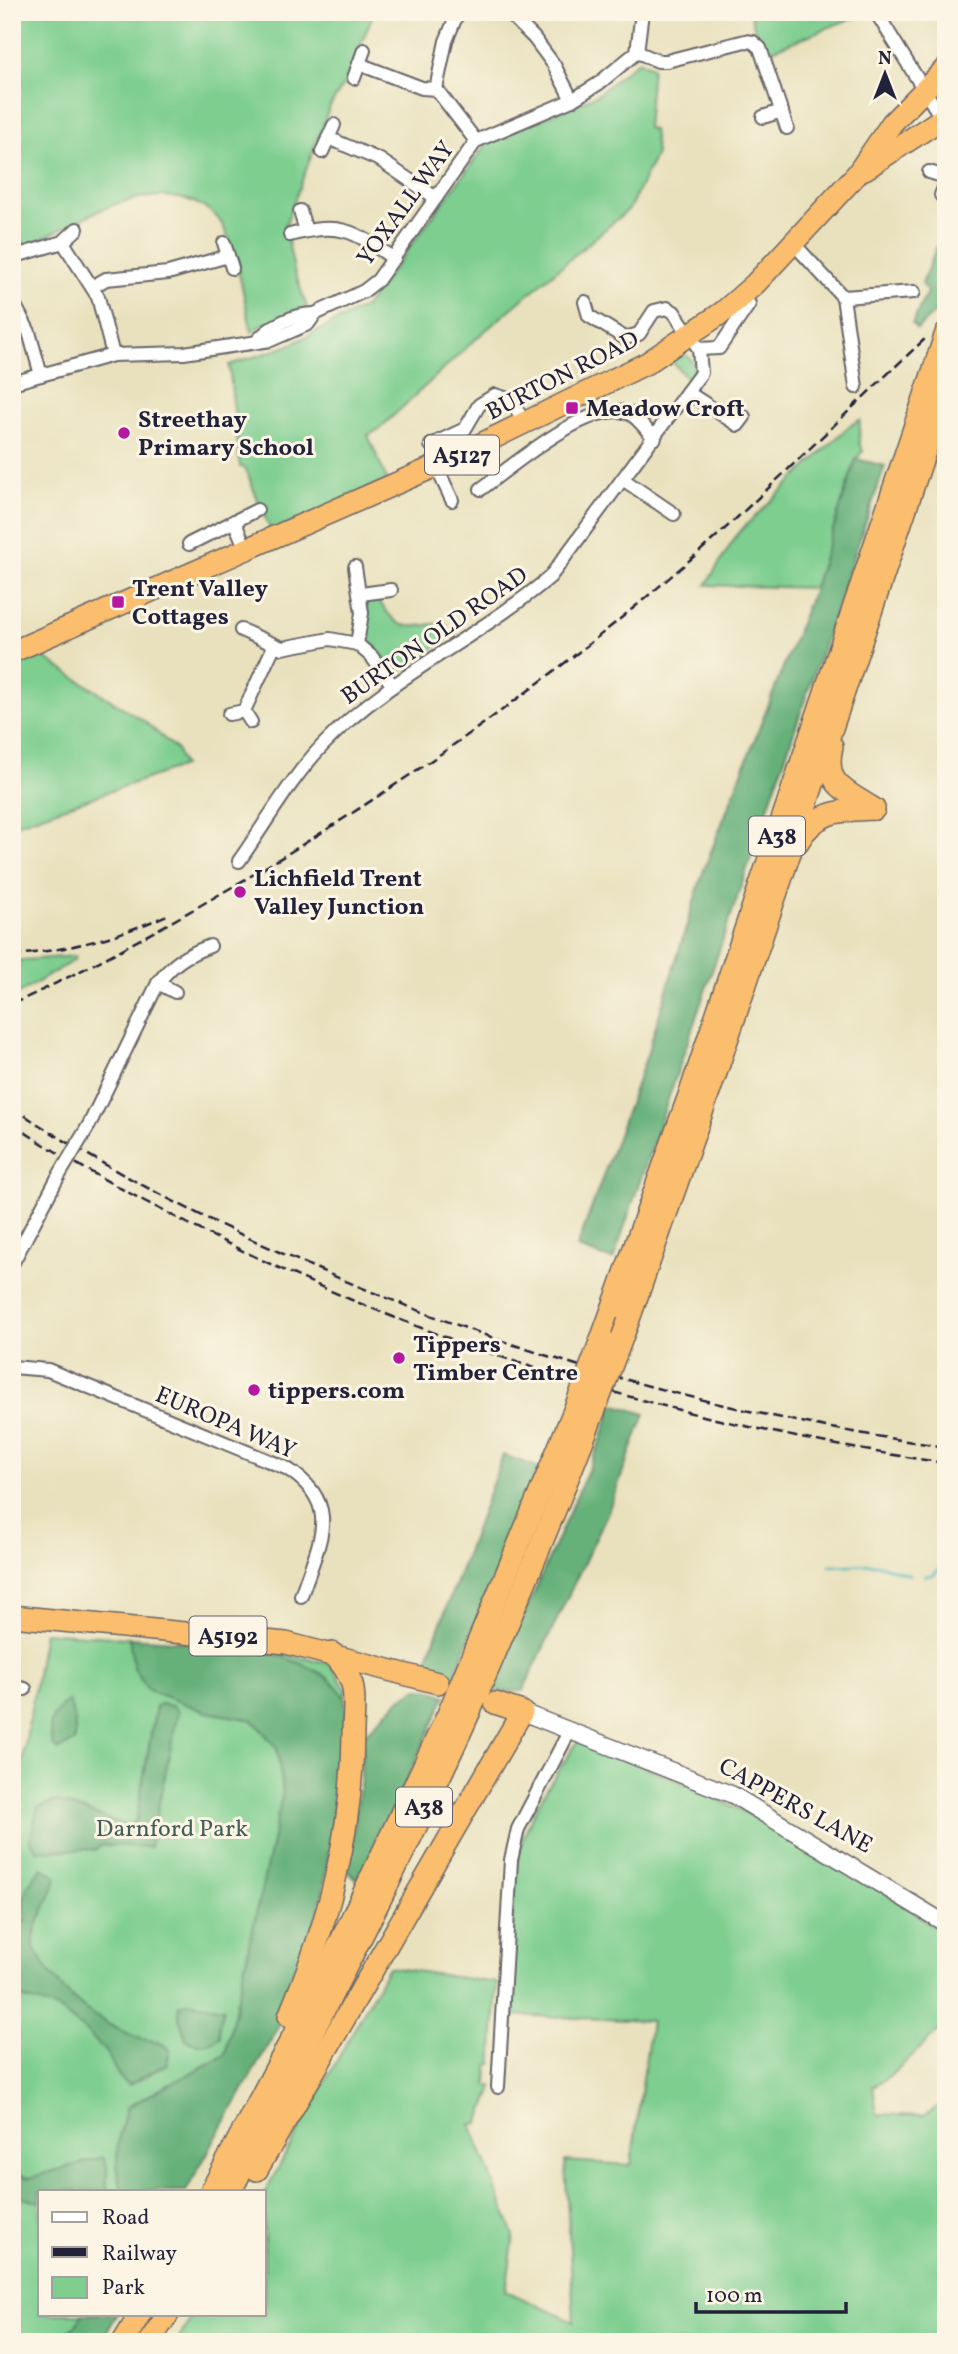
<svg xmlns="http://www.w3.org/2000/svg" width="958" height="2354" font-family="Vollkorn,serif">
	<rect width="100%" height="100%" fill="#fcf5e5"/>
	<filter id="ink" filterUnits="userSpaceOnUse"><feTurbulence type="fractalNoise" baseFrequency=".0143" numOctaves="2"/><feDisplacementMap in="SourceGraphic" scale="14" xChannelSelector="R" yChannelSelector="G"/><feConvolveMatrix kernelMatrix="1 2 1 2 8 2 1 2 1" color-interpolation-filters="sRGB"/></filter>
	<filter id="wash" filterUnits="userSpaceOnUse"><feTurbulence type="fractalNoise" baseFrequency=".00686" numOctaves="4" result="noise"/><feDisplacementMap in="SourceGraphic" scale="28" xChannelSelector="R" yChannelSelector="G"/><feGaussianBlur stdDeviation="1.57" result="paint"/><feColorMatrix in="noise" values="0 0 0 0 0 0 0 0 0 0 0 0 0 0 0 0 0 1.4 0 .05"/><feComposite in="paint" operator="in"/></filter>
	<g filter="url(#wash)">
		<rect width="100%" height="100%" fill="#e9e1bd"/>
		<!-- green -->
		<g fill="#7dce8f" stroke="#507865" stroke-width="2">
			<path d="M12,12H374L347,79L330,106L285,226L294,270L307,307L263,324L252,332C243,298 239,256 222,224C214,211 202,205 188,200C126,182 67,231 12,252Z"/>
			<polygon points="750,12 864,12 865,13 767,52 757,38"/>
			<polygon points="638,61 652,67 647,128 653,130 656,154 629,209 479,336 378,430 368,435 387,480 271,532 245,468 240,467 229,365 288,346 365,307 488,142 597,95"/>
			<polygon points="682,354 689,357 695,365 690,382 669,358"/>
			<polygon points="860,420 859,443 863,451 856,459 814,588 706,585 738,533 849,426"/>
			<path d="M366,601H379C402,635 406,626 445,623L452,636L396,674L377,649L366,641Z"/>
			<polygon points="33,651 144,721 177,750 183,766 13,825 12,660"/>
			<polygon points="75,956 74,960 18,994 13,961"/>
			<polygon points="44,1632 245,1647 329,1663 346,1689 335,1810 186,2191 40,2191 40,2314 117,2314 101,2342 12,2342 12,1823"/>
			<path d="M579,1740L689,1785L757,1818L879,1888L946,1935V2024L888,2078L873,2086L877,2114L923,2116L944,2103L938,2054L946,2041V2342H177L193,2314H264V2194L388,1967L497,1983L492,2064L488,2065L487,2085H492V2091L479,2123L471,2124L514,2235L506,2291L574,2322L565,2161L631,2165L651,2021L509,2015C511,1961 507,1876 527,1828C540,1796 560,1768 579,1740Z"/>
		</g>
		<!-- forest -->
		<g fill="#66b17a" stroke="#446a5a" stroke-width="2">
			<polygon points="946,223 946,302 917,329 912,324 927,292 922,283"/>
			<polygon points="856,459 885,466 613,1260 577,1248 648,1052 703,872 814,588"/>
			<polygon points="613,1404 645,1414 607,1514 523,1691 490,1692 600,1443"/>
			<polygon points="503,1455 538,1467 454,1676 426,1663"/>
			<path d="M129,1638C180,1642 324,1644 345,1700C347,1708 346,1719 346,1727L323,1893L290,2006L186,2191H122C113,2157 117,2140 127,2107L225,2055L283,1792L277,1748L253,1720L206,1712L148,1690L134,1668Z"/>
			<polygon points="416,1689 429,1689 446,1696 361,1876 356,1879 348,1872 361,1777 362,1737 398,1701"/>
			<path d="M69,1701L75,1722V1741L58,1750L53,1746C47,1724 50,1714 69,1701Z"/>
			<path d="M160,1704L172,1706L178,1712L150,1847L101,1845L96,1850C76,1847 58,1853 37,1850L30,1840L38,1807L56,1801L128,1826L136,1821L156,1706Z"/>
			<path d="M42,1868L56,1876C53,1900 30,1927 34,1947C35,1953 42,1960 45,1965C67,2000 97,2022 136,2037C149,2042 160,2039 170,2050L167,2064L129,2085C115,2077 115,2066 107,2054C94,2037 78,2024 62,2012C47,2001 21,2003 12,1991L14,1935L26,1918C19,1895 27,1885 42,1868Z"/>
			<path d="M189,2002L224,2008L219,2026L220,2037C209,2046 198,2046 186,2040L179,2017V2005Z"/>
			<path d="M103,2157L107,2167V2191H40V2201C30,2203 23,2195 12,2196V2172L29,2178Z"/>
			<polygon points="83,2314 117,2314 101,2342 63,2342"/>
		</g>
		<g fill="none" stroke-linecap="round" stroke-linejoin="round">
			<!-- stream -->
			<g stroke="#49b8c1" stroke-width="2.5">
				<polyline points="830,1566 877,1564 910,1575"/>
				<polyline points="925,1576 933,1575 946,1562"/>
			</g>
		</g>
	</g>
	<g filter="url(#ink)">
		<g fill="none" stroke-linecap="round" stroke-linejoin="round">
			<defs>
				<g id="minor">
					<polyline points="508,12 534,38 554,65 572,100"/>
					<polyline points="876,12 944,122"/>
					<polyline points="637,52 658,61 667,61 745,41 753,42 760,48 787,128"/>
					<polyline points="359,64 422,88 436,89 476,141"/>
					<polyline points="354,78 364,50"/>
					<polyline points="436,89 446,41 458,12"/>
					<polyline points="763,117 782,111"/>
					<polyline points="328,138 380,160 436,198"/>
					<polyline points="322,152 334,125"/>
					<polyline points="929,172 946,177"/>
					<polyline points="941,195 946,183"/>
					<polyline points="300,211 306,231"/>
					<path d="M290,235C340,222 352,229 394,259"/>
					<polyline points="63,242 98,297 113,355"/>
					<polyline points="224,243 232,268"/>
					<polyline points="794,244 843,297 856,387"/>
					<polyline points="12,257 63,242 77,229"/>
					<polyline points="92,287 106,279 168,273 228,256"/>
					<polyline points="843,297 914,292"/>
					<polyline points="12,300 29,332 41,375"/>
					<path d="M257,341C271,325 294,314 315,314"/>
					<polyline points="699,349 719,348 749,304"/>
					<polyline points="12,383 113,355 184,353 271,340 308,324 315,314 364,291 378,280 476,141 572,100 598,84 637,52 642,12"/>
					<polyline points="687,392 738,425 744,417"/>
					<polyline points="431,445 465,429 479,405 495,395 511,400 526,425"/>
					<polyline points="436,466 452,500"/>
					<polyline points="624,480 674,514"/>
					<path d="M481,489C511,467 595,394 632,415C641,421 647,432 655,438"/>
					<polyline points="234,521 247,551"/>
					<polyline points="189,544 257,510"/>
					<polyline points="355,567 362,613 357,644"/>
					<polyline points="361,594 391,590"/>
					<polyline points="241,630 282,648 330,639 357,644 372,657 393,686"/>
					<polyline points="244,711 274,646"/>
					<polyline points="229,714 244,711 251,722"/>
					<path d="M239,861C266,823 291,778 323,745C389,676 478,638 550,577L701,373L699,349L674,312L667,308L654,311L639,334L625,338L589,316L585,302"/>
					<polyline points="158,983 175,992"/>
					<path d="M89,1125L158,983C173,963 186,955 210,946"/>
					<polyline points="12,1264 58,1177"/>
					<path d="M12,1367L48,1370L286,1468C345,1505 318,1543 301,1596"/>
					<polyline points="12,1686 25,1689"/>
					<polyline points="498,2087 511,1860 518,1829 570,1730"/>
				</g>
				<polyline id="tertiary" points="522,1712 733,1795 946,1924"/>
				<g id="trunk">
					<polyline points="865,169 946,116"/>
					<polyline points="12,652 436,466 647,363 723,312 755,284 857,174 892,123 946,68"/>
					<path d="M832,746C823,786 846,790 874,809"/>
					<path d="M798,842C816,810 840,811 874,809"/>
					<polyline points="628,1322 717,1070 946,389"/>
					<polyline points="602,1337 693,1084 946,333"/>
					<polyline points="12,1616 286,1643 438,1683"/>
					<path d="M289,2016C328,1924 353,1832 353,1732C353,1717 356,1697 352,1684C348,1672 340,1661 332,1653"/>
					<polyline points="257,2170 522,1712 495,1703"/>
					<polyline points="211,2191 320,1985 448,1714 575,1408"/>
					<path d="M231,2191C312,2032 397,1874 470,1711C513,1613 555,1513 594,1412"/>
					<polyline points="123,2342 140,2314"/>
					<polyline points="149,2342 168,2314"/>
				</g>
			</defs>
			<!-- minor casing -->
			<use href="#minor" stroke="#686568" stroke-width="16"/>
			<!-- tertiary casing -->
			<use href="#tertiary" stroke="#686568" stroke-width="19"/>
			<!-- trunk casing -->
			<use href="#trunk" stroke="#686568" stroke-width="24"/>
			<!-- minor -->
			<use href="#minor" stroke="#fff" stroke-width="12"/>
			<!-- tertiary -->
			<use href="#tertiary" stroke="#fff" stroke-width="16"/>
			<!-- trunk -->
			<use href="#trunk" stroke="#fbbe6e" stroke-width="21"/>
			<!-- rail -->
			<g stroke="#22223b" stroke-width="2.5" stroke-dasharray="10 5" stroke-linecap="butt">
				<path d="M12,955C66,951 118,937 167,915"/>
				<path d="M12,1004C70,978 125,948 180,917C375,807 562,677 728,526C795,464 860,399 927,337"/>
				<path d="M12,1107C95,1163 186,1210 277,1251C495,1350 709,1413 946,1447"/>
				<path d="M12,1124C68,1161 128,1193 187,1223C425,1346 681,1425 946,1463"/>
			</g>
			<defs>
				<polyline id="minor-bridge" points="58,1177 89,1125"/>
				<g id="trunk-bridge">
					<polyline points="575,1408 602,1337"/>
					<polyline points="594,1412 628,1322"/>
				</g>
			</defs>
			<!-- minor-bridge casing -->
			<use href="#minor-bridge" stroke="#686568" stroke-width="16" stroke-linecap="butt"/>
			<!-- trunk-bridge casing -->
			<use href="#trunk-bridge" stroke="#686568" stroke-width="24" stroke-linecap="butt"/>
			<!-- minor-bridge -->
			<use href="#minor-bridge" stroke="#fff" stroke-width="12"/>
			<!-- trunk-bridge -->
			<use href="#trunk-bridge" stroke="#fbbe6e" stroke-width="21"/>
		</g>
	</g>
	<!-- markers -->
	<g fill="#b5179e" stroke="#fcf5e5" stroke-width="2.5">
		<rect x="565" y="401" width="14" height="14" rx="3.5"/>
		<circle cx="124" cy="433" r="7"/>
		<rect x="111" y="595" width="14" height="14" rx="3.5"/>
		<circle cx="240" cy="892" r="7"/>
		<circle cx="399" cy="1358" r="7"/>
		<circle cx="254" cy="1390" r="7"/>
	</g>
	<g text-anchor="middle" stroke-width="6" stroke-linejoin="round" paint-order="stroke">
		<!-- shield labels -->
		<g fill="#fcf5e5" stroke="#63616e" stroke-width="2">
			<rect x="425" y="435.5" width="74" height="39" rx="5"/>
			<rect x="749" y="816.5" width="56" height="39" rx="5"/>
			<rect x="189.5" y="1616.5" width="77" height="39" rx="5"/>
			<rect x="396" y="1787.5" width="56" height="39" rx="5"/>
		</g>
		<g font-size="23" font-weight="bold" fill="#22223b">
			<text x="462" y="463">A5127</text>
			<text x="777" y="844">A38</text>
			<text x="228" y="1644">A5192</text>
			<text x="424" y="1815">A38</text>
		</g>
		<!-- street labels -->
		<g font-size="24" fill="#22223b" stroke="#fcf5e5">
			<text transform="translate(405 203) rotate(-54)" y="8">YOXALL WAY</text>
			<text transform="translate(562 375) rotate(-27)" y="8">BURTON ROAD</text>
			<text transform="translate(434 635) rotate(-35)" y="8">BURTON OLD ROAD</text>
			<text transform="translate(226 1422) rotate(23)" y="8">EUROPA WAY</text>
			<text transform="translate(796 1805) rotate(29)" y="8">CAPPERS LANE</text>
		</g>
		<!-- poi labels -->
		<g font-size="24" font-weight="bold" fill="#22223b" stroke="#fcf5e5" text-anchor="start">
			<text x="586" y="416">Meadow Croft</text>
			<text x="138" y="427">Streethay<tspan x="138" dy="28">Primary School</tspan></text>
			<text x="132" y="596">Trent Valley<tspan x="132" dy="28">Cottages</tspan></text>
			<text x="254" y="886">Lichfield Trent<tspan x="254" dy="28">Valley Junction</tspan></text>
			<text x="413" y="1352">Tippers<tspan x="413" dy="28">Timber Centre</tspan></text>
			<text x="268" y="1398">tippers.com</text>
		</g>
		<!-- park labels -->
		<g font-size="24" fill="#425e58" stroke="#fcf5e5">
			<text x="172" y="1836">Darnford Park</text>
		</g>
	</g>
	<!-- margin -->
	<rect width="958" height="2354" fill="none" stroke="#fcf5e5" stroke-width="42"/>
	<!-- legend -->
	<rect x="38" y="2190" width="228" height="126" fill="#fcf5e5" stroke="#a5a1a1" stroke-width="2"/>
	<rect x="52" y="2212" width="35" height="10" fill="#ffffff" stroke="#a5a1a1" stroke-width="2"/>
	<text x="102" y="2224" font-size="21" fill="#22223b">Road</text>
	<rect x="52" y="2247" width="35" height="10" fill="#22223b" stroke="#a5a1a1" stroke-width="2"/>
	<text x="102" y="2260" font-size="21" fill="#22223b">Railway</text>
	<rect x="52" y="2277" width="35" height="21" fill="#7dce8f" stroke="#a5a1a1" stroke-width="2"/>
	<text x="102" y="2294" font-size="21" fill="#22223b">Park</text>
	<!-- north arrow -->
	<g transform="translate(885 74)" stroke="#fcf5e5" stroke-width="5" paint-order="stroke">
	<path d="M0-5L12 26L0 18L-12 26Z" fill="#22223b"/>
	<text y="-10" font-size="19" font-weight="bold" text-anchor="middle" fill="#22223b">N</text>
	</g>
	<!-- scale -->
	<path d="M696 2302v10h150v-10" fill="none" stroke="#22223b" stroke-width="3.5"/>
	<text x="706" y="2302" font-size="21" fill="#22223b" stroke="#fcf5e5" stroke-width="5" paint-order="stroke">100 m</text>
</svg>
